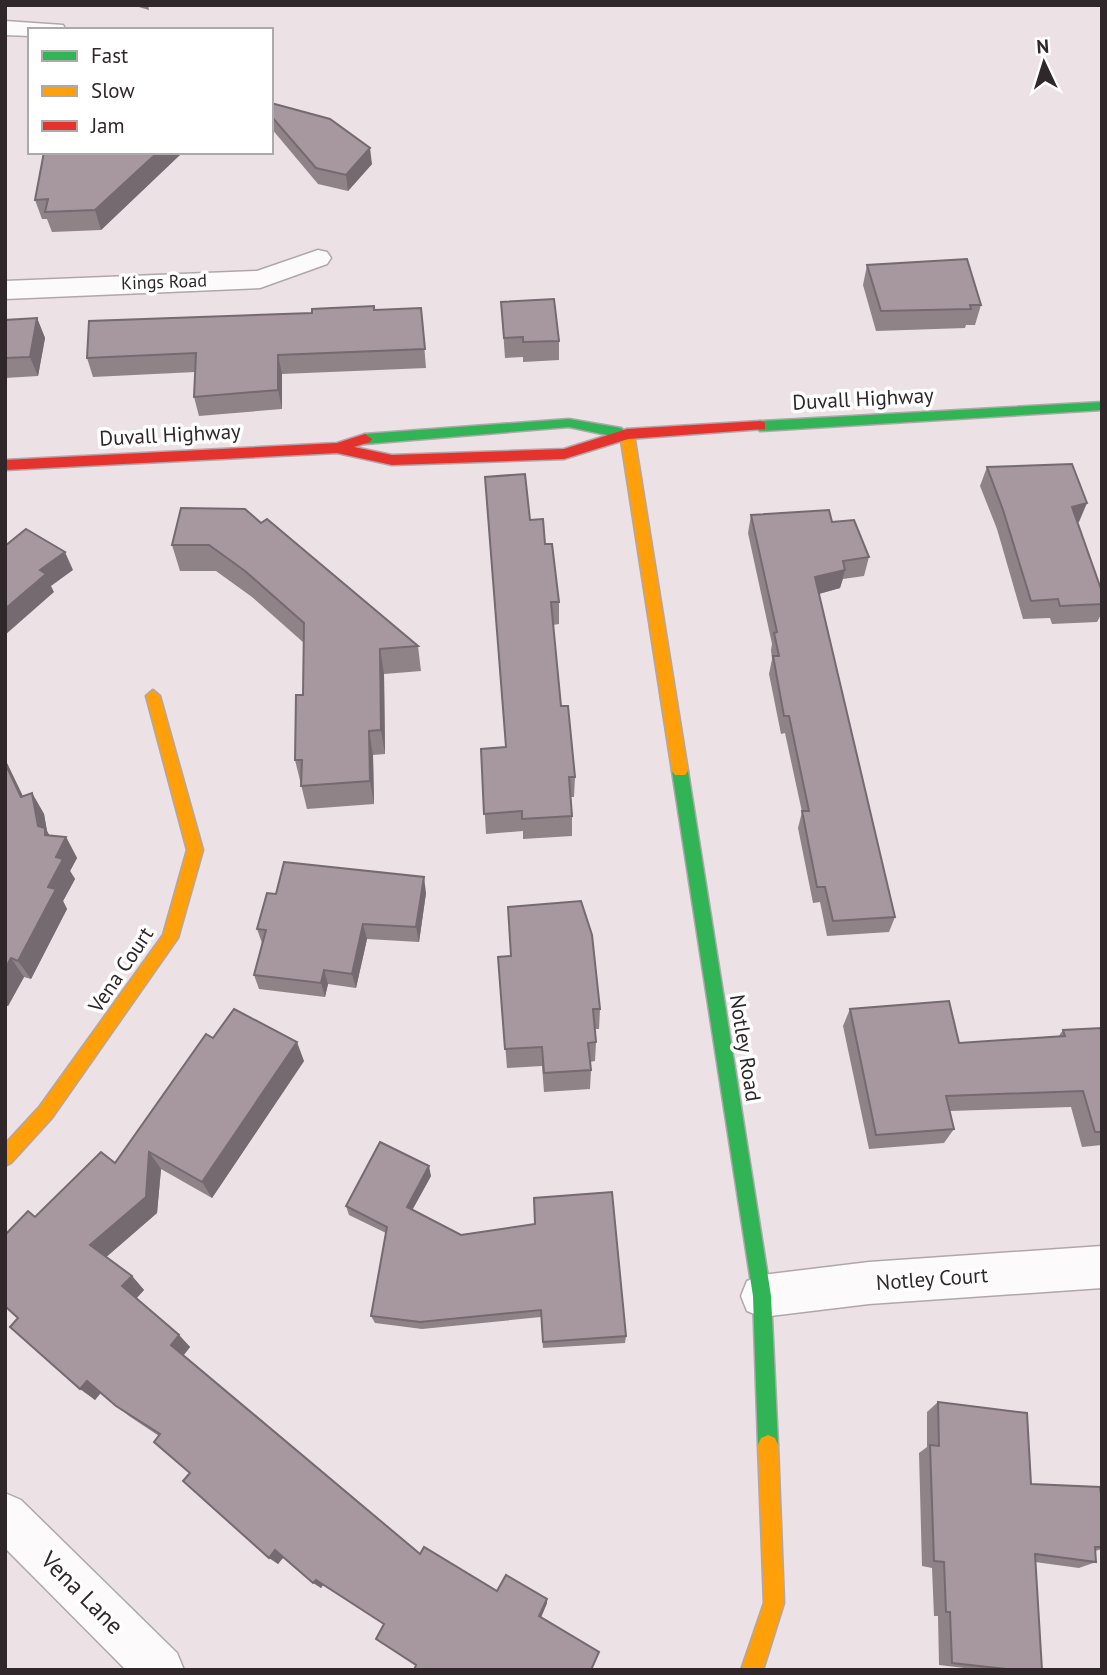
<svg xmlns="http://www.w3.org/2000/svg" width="1107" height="1675" font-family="'PT Sans',sans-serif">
	<rect width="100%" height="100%" fill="#ece1e5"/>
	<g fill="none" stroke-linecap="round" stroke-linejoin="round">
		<defs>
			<g id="street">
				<polygon points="5,21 63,25 66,30 30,30 30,36 5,35"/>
				<polygon points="318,250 327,252 331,258 327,264 260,288 5,299 5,281 257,271"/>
				<polygon points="1102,1246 1102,1288 869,1304 762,1317 747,1311 741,1296 747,1281 762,1275 869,1262"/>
				<polygon points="5,1493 21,1500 177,1653 184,1670 126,1670 5,1548"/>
			</g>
			<g id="fast">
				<polygon points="1102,402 1102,410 760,431 754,426 760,421"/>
				<polygon points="569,419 621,428 627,433 621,438 569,427 365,444 358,439 365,434"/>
				<polygon points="680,765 685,767 688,771 771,1296 778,1445 775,1452 768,1455 761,1452 758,1445 753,1296 672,771 675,767"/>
			</g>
			<g id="slow">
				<polygon points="627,429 634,434 688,771 685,775 675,775 672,771 620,434"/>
				<polygon points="153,690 160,696 203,850 178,938 52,1118 11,1163 5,1166 5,1144 40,1106 163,935 187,850 146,696"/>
				<polygon points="768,1435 775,1438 778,1445 784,1603 763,1670 741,1670 764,1603 758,1445 761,1438"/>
			</g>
			<polygon id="jam" points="760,421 765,423 765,429 628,439 564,459 392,465 337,453 5,470 5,460 337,443 365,434 372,439 370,442 354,447 392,455 564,449 627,429"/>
		</defs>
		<!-- street casing -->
		<use href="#street" stroke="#b0a7ab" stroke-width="3"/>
		<!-- fast casing -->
		<use href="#fast" stroke="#b0a7ab" stroke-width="3"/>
		<!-- slow casing -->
		<use href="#slow" stroke="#b0a7ab" stroke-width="3"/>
		<!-- jam casing -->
		<use href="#jam" stroke="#b0a7ab" stroke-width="3"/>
		<!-- street -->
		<use href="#street" fill="#fcfafb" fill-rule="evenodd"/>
		<!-- fast -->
		<use href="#fast" fill="#30b455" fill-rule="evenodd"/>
		<!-- slow -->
		<use href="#slow" fill="#ff9f0a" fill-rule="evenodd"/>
		<!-- jam -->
		<use href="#jam" fill="#e5322d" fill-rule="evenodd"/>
	</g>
	<!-- wall -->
	<g fill="#8f8388">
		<polygon points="132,5 148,5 149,10"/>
		<polygon points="271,103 372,164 348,191 318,184 271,128"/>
		<polygon points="44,152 183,152 101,230 52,232 47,219 42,219 35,200"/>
		<polygon points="867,265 981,305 975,325 966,325 965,328 876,331 863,285"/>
		<polygon points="501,302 559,341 559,360 523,362 523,357 505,358"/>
		<polygon points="421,308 426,368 282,374 282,409 199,416 194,397 195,372 93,377 87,358 312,313"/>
		<polygon points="37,318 45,338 38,376 5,378 5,320"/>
		<polygon points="987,467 1079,522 1077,522 1102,592 1102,613 1097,622 1052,624 1050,618 1023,619 997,529 980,486"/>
		<polygon points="485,477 530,520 545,544 559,602 559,624 553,625 561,706 575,777 574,797 571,797 572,816 572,836 523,839 523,831 486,834 481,749 506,747"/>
		<polygon points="751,515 869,557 864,576 843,579 840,588 819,594 895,917 889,932 827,936 820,902 813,903 798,828 802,812 785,733 781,734 769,674 772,659 771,650 772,644 748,533"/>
		<polygon points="261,523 418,646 421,671 384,674 385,754 373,755 374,804 307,809 295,760 303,695 304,643 252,597 216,571 180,571 172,545"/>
		<polygon points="5,759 23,796 32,793 44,814 47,831 49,835 66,837 77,858 70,871 75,879 63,901 67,909 31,979 24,977 8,1006 5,1006"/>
		<polygon points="426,893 419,942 367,939 356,988 328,984 325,997 259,989 254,975 262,943 257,929 276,894"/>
		<polygon points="498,957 600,1009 599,1029 595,1029 596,1042 595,1061 590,1062 591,1070 590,1089 544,1092 542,1066 507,1068"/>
		<polygon points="850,1009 959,1043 1058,1037 1063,1030 1102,1028 1102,1145 1082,1147 1071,1107 950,1111 954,1129 944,1143 869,1149 843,1026"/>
		<polygon points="213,1038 304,1061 212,1198 161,1169 157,1213 106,1257 132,1276 144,1290 136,1298 179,1335 190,1347 183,1356 420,1554 497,1591 547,1603 541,1617 416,1665 384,1624 323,1585 321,1588 284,1557 278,1564 190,1473 159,1436 129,1416 101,1393 95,1400 18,1318 35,1217 115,1163"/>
		<polygon points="431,1176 412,1210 626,1336 625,1343 543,1348 541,1317 422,1329 375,1323 371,1316 386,1233 349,1215 346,1206"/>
		<polygon points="938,1402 1031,1484 1102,1501 1102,1549 1095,1551 1096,1562 1079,1568 1035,1562 1042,1670 981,1670 939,1665 938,1616 934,1616 932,1568 922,1566 919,1453 927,1447 927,1412"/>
	</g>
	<!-- shaded-wall -->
	<g fill="#746a6f">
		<polygon points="370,148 372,164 348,191 346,175"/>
		<polygon points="158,152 183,152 101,230 95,210"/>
		<polygon points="37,318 45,338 38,376 30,357"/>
		<polygon points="278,355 282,374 282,409 278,390"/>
		<polygon points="1087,503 1079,522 1064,525 1072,507"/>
		<polygon points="65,552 73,570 51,586 54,592 5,635 5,609 40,570"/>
		<polygon points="845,570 840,588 811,596 815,577"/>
		<polygon points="380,649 384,674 385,754 381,730"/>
		<polygon points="369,731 373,755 374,804 370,781"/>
		<polygon points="5,759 33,818 21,797 5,763"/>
		<polygon points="32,793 44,814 47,831 57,849 38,826"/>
		<polygon points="66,837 77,858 70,871 75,879 63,901 67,909 31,979 18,961 48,887 56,857"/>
		<polygon points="424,877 426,893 419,942 416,927"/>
		<polygon points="363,924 367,939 356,988 352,974"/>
		<polygon points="11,958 24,977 8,1006 5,1002 5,969"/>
		<polygon points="324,970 328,984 325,997 321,983"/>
		<polygon points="297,1042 304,1061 212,1198 202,1182"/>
		<polygon points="149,1152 161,1169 157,1213 104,1259 90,1245"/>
		<polygon points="429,1166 431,1176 409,1216 407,1207"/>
		<polygon points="132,1276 144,1290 135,1300 122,1286"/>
		<polygon points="179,1335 190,1347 182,1357 171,1345"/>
		<polygon points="87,1381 101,1392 95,1400 80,1389"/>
		<polygon points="275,1550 284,1556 278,1564 269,1558"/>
		<polygon points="316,1580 323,1585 321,1588 313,1583"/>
		<polygon points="547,1599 547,1603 540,1620 539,1616"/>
	</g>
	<!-- building -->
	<g fill="#a6989e" stroke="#746a6f" stroke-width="2">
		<polygon points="271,103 330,119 370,148 346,175 316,168 271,116"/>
		<polygon points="44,152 158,152 95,210 45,212 48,199 35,200"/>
		<polygon points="967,259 981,305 970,305 971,309 881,311 867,265"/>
		<polygon points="554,299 559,341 523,342 523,337 504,338 501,302"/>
		<polygon points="374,306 374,310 421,308 425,349 278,355 278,390 194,397 196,353 87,358 89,321 312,313 312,309"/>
		<polygon points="37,318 30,357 5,358 5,320"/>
		<polygon points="1072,464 1087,503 1072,507 1102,592 1102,604 1060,606 1058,599 1031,601 1003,510 987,467"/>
		<polygon points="525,474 530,520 543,519 545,544 552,544 559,602 551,602 561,706 568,706 575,777 569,777 572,816 522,819 522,811 484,814 481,749 506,747 485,477"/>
		<polygon points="181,508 245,509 261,523 267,519 418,646 380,649 381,730 369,731 370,781 301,786 302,760 295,760 296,695 303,695 304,623 245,571 209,545 172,545"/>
		<polygon points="829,510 832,522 854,520 869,557 843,561 845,570 815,577 895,917 833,921 825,887 817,887 802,811 809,811 789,716 784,716 773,656 779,656 774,633 777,632 751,515"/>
		<polygon points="26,529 65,552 40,570 46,574 5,609 5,546"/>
		<polygon points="5,763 21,797 32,793 38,826 45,828 45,835 66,837 56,857 63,859 48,887 56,889 18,961 11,958 5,969"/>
		<polygon points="284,862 424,877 416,927 363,924 352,974 324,970 321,983 254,975 266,930 257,929 267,893 276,894"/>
		<polygon points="581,901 592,935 600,1009 593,1009 596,1042 588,1043 591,1070 544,1073 542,1047 505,1049 498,957 511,956 508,907"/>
		<polygon points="949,1001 959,1043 1065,1036 1063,1030 1102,1028 1102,1132 1095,1132 1083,1091 946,1096 954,1129 876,1135 850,1009"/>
		<polygon points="234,1009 297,1042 202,1182 149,1152 146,1197 90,1245 132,1276 122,1286 179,1335 171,1345 420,1554 424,1547 497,1591 506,1575 547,1599 539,1616 599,1652 591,1670 414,1670 416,1665 376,1639 384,1624 316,1580 313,1583 275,1550 269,1558 183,1481 190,1473 154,1442 160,1434 116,1406 87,1381 80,1389 10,1327 18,1318 5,1306 5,1235 28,1211 35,1217 101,1152 115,1163 206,1034 213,1038"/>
		<polygon points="380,1142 429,1166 407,1207 461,1235 535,1224 534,1198 612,1192 626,1336 543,1342 541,1310 420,1322 371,1316 387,1227 346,1206"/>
		<polygon points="938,1402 1027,1413 1031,1484 1100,1487 1102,1501 1102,1547 1095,1547 1096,1562 1035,1554 1042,1670 1015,1670 952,1663 950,1612 946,1612 944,1562 934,1561 930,1445 939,1446"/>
	</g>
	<g text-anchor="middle" stroke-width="7" stroke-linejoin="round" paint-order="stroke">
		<!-- far-street labels -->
		<g font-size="18" fill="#2f272a" stroke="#fff">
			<text transform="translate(164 282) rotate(-2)" y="6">Kings Road</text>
		</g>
		<!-- street labels -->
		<g font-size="21" fill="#2f272a" stroke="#fff">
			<text transform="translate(863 399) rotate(-3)" y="7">Duvall Highway</text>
			<text transform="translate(170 435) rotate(-3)" y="7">Duvall Highway</text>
			<text transform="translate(121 970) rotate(-56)" y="7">Vena Court</text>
			<text transform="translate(745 1048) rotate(81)" y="7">Notley Road</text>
			<text transform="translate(932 1279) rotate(-4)" y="7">Notley Court</text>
		</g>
		<!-- near-street labels -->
		<g font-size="24" fill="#2f272a" stroke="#fff">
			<text transform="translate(82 1593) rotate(45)" y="8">Vena Lane</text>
		</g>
	</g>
	<!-- border -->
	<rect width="1107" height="1675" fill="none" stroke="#2f272a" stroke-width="14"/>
	<!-- legend -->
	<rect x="28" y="28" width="245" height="126" fill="#ffffff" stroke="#aca9aa" stroke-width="2"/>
	<rect x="42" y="51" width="35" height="10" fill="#30b455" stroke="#aca9aa" stroke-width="2"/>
	<text x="91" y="63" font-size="21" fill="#2f272a">Fast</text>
	<rect x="42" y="86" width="35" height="10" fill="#ff9f0a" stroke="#aca9aa" stroke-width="2"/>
	<text x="91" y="98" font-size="21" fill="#2f272a">Slow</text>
	<rect x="42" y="121" width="35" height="10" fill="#e5322d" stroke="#aca9aa" stroke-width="2"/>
	<text x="91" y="133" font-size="21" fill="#2f272a">Jam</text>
	<!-- north arrow -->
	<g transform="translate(1044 63) rotate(356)" stroke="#ffffff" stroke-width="5" paint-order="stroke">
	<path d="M0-5L12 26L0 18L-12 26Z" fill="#2f272a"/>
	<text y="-10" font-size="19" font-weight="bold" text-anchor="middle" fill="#2f272a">N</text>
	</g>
</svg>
